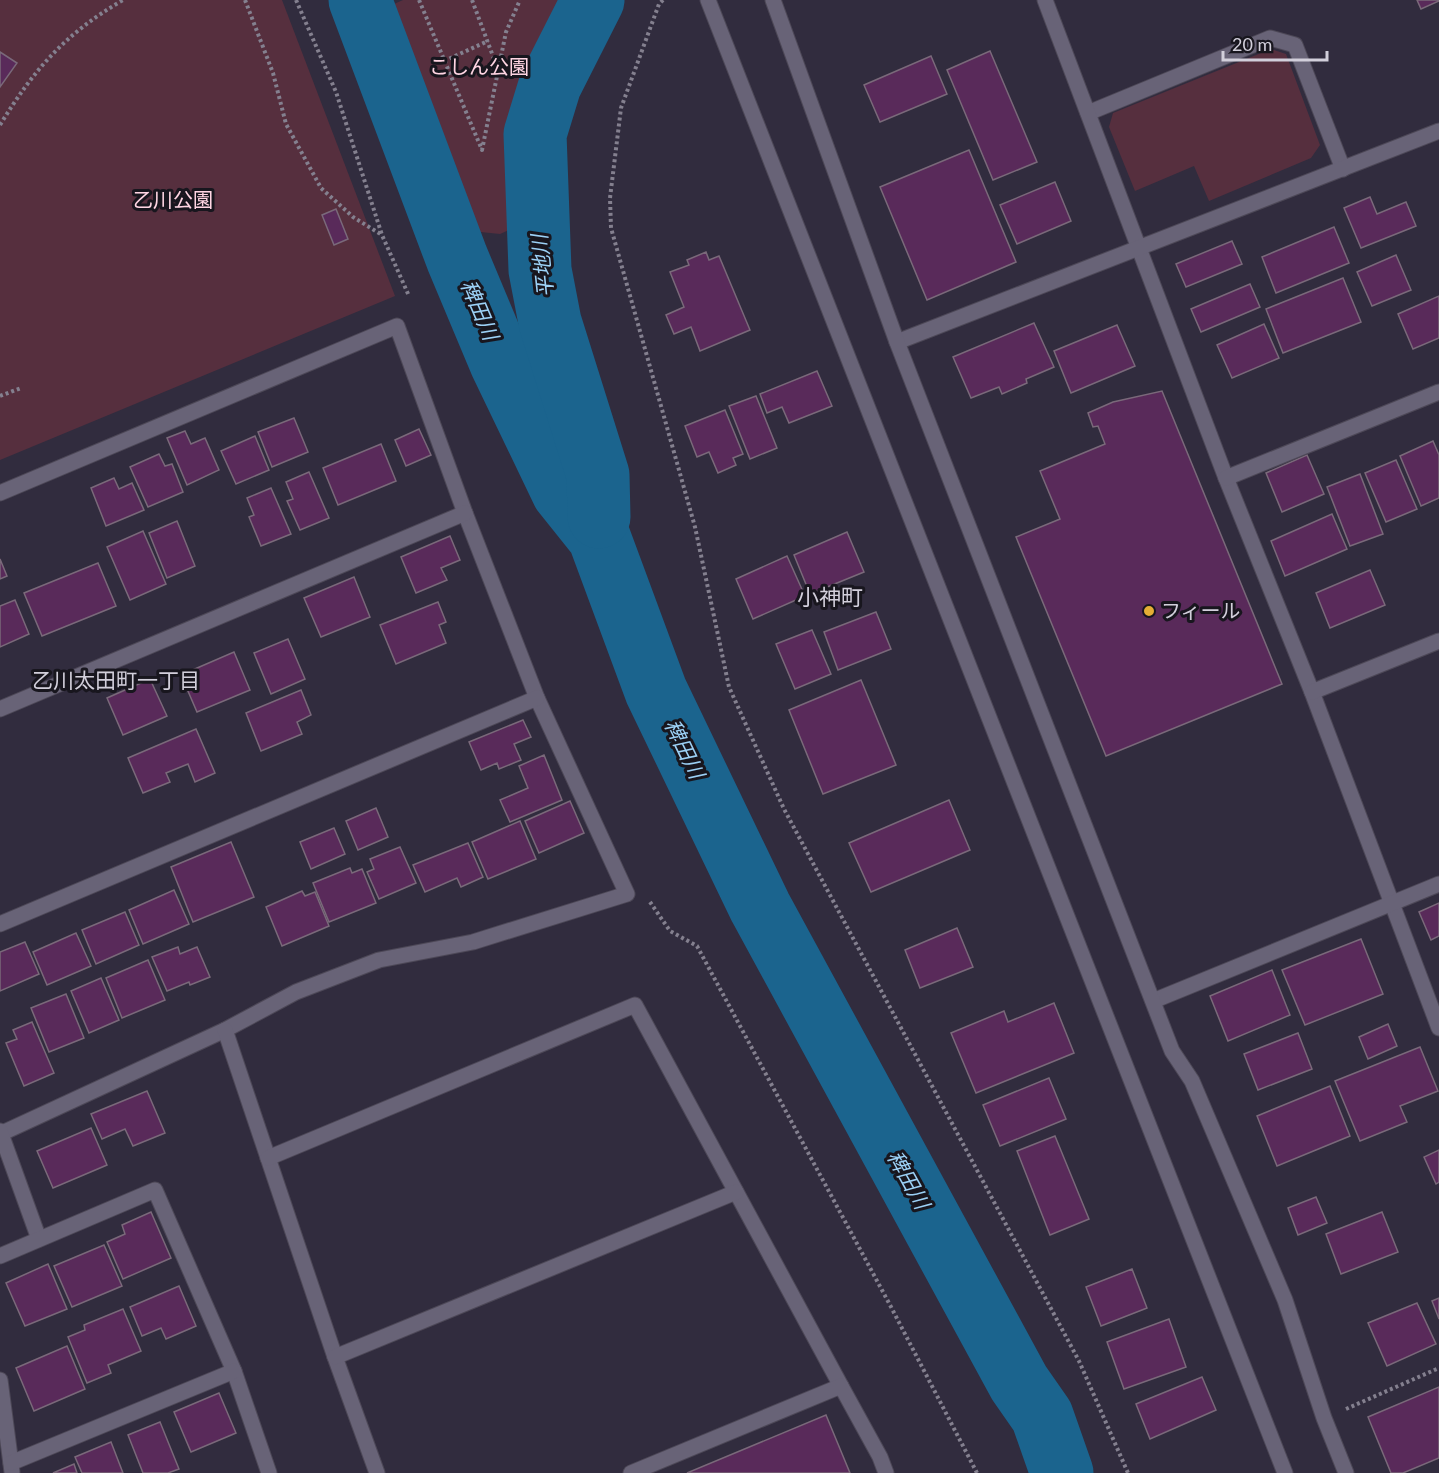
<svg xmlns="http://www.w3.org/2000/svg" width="1439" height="1473" font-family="Lato,'Noto Sans JP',sans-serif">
	<rect width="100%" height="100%" fill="#312c3e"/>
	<!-- green -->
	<g fill="#562f3e">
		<polygon points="0,0 282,0 395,296 0,460"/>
		<polygon points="403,0 582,0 569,22 522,135 522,224 500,234 471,231 385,8"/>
		<polygon points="1271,49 1286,54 1320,145 1311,158 1209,201 1194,166 1135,191 1109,127 1113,113"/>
	</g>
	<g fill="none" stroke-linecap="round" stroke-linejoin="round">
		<!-- river -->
		<g stroke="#1b648e" stroke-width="63">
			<polyline points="360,0 457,258 501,363 563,492 599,537 656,691 760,907 1019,1383 1042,1416 1062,1473"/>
			<polyline points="593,0 550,85 535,134 540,270 550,322 598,475 599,517"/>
		</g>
	</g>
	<!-- building -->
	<g fill="#592a5a" stroke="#7a697a" stroke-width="1.5">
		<polygon points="1417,0 1439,0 1439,1 1421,9"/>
		<polygon points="990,51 1037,162 993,180 947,70"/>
		<polygon points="0,52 17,63 0,87"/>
		<polygon points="931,56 947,94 880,122 864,85"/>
		<polygon points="969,150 1016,262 927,300 880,187"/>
		<polygon points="1055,182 1071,221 1017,244 1000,205"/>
		<polygon points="1370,197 1377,214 1406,202 1416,226 1361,248 1344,208"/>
		<polygon points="336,209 348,239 334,245 322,215"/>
		<polygon points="1334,227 1349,263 1276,293 1262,257"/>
		<polygon points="1232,241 1242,264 1186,287 1176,264"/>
		<polygon points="706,252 709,260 719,256 750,330 700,351 691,327 674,334 666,315 684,307 670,272 689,265 687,260"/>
		<polygon points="1396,255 1411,290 1372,306 1357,272"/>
		<polygon points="1343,278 1361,322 1283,353 1266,309"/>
		<polygon points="1250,284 1260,307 1201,332 1191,309"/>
		<polygon points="1439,296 1439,338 1413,349 1398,314"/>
		<polygon points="1034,323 1054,367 1026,379 1027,383 1002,394 999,387 971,398 953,357"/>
		<polygon points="1264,324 1279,358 1232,378 1217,345"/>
		<polygon points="1117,325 1135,366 1071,393 1054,351"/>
		<polygon points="817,371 832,406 789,423 782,407 767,413 760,394"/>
		<polygon points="1162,391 1282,684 1106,756 1016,537 1060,519 1040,471 1105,444 1098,426 1093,427 1088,413 1113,402"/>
		<polygon points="756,396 777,448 750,459 729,406"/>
		<polygon points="725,410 743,454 733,458 736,465 718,473 709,452 697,457 685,426"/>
		<polygon points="294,418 308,452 272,467 258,432"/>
		<polygon points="419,429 431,455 406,466 395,440"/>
		<polygon points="185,431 191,444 205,438 219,470 187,485 167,438"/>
		<polygon points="255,436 269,470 236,484 221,451"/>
		<polygon points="1433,441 1439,455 1439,498 1421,506 1400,456"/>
		<polygon points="381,444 396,481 338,505 323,468"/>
		<polygon points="159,454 165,466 172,464 183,492 148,507 130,467"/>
		<polygon points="1307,455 1324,494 1282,512 1266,473"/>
		<polygon points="1396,460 1417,509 1386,522 1365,473"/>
		<polygon points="309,472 329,518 300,530 287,501 293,499 286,482"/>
		<polygon points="1360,474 1383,534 1350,546 1327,487"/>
		<polygon points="114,478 119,489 132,483 144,510 106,526 91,488"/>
		<polygon points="271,488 291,534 261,546 249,517 254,515 247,498"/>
		<polygon points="1332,514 1347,549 1285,576 1271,541"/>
		<polygon points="177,521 195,566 167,578 149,533"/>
		<polygon points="143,531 166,584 130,600 107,547"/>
		<polygon points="847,532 864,572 810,594 794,555"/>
		<polygon points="450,536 460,560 441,568 447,580 416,593 401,557"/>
		<polygon points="787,556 805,596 753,619 736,579"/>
		<polygon points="0,559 7,576 0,579"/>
		<polygon points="98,563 116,606 42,636 24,593"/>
		<polygon points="1370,570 1385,605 1330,628 1316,593"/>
		<polygon points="354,577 370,617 321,637 304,598"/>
		<polygon points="15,600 29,634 0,647 0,606"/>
		<polygon points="438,602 446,622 439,625 446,643 396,664 380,625"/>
		<polygon points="876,612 891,649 838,670 824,632"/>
		<polygon points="812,630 831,674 795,689 776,644"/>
		<polygon points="288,639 305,679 271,694 254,653"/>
		<polygon points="234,652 250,690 197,712 181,675"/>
		<polygon points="150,679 167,716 123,735 107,698"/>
		<polygon points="861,680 896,765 823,794 789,710"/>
		<polygon points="301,690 311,715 297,722 302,734 261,751 246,713"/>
		<polygon points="523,720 531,737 514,744 521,760 499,769 497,763 481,770 469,742"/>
		<polygon points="196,729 215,773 195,782 188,764 166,773 170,782 143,793 128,758"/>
		<polygon points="544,755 562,800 510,822 500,800 528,788 519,766"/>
		<polygon points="949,800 970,850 871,892 849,843"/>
		<polygon points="570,801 584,833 539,853 525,821"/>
		<polygon points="376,808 388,837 358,850 346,821"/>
		<polygon points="520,821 536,859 488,879 472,842"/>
		<polygon points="334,828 345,854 311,869 300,842"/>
		<polygon points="231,842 254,897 193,922 171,867"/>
		<polygon points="468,843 483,877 461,887 457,878 425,892 413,865"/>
		<polygon points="400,847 416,883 379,899 367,872 374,869 370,859"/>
		<polygon points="350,868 352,873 362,869 376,903 329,922 313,883"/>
		<polygon points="174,890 189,924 143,944 129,910"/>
		<polygon points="302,891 305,896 315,892 329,926 282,946 266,907"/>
		<polygon points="1439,903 1439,936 1431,940 1419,912"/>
		<polygon points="125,912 139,945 96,964 82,930"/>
		<polygon points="957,928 973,967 920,988 905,950"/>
		<polygon points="76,933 91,966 47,985 33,952"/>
		<polygon points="1361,939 1383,994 1305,1025 1282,970"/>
		<polygon points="25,942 39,974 0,991 0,952"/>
		<polygon points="178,947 180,954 197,947 210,977 190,985 189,982 167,991 152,957"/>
		<polygon points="148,960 165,1000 122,1018 106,978"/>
		<polygon points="1272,970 1290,1015 1228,1041 1210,996"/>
		<polygon points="101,978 119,1020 89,1033 71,991"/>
		<polygon points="66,994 84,1038 49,1052 31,1008"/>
		<polygon points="1054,1003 1074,1053 976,1093 951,1033 1004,1011 1008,1022"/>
		<polygon points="32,1022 54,1073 24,1086 6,1043 17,1039 13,1030"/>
		<polygon points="1388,1024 1397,1046 1368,1059 1359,1037"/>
		<polygon points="1298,1033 1312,1069 1258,1090 1244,1054"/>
		<polygon points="1420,1047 1438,1091 1400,1106 1407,1122 1360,1141 1335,1081"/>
		<polygon points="1049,1078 1066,1119 1000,1146 983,1105"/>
		<polygon points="1330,1086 1350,1136 1277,1166 1257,1116"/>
		<polygon points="147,1091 165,1133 133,1146 125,1129 102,1139 91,1114"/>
		<polygon points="91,1128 107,1165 53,1188 37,1151"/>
		<polygon points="1055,1136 1089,1219 1050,1235 1017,1151"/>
		<polygon points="1439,1150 1439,1182 1436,1184 1424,1157"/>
		<polygon points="1316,1197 1327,1223 1298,1235 1288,1208"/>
		<polygon points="151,1212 171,1258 123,1279 107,1242 125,1234 122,1225"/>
		<polygon points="1382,1212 1398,1252 1341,1274 1326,1234"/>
		<polygon points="104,1245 122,1286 72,1307 54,1266"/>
		<polygon points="48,1264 67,1309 25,1326 6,1283"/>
		<polygon points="1132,1269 1147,1308 1101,1326 1086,1287"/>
		<polygon points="179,1286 196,1326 166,1339 161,1328 142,1336 130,1307"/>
		<polygon points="1439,1298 1439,1319 1432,1301"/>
		<polygon points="1417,1303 1436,1344 1387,1366 1368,1323"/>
		<polygon points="123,1309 141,1351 108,1365 111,1373 87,1383 68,1337 85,1330 84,1325"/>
		<polygon points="1169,1319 1186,1367 1124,1389 1107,1342"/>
		<polygon points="67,1346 85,1389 34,1411 16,1368"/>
		<polygon points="1202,1377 1216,1410 1150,1439 1136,1404"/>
		<polygon points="1439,1387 1439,1458 1403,1473 1391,1473 1368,1417"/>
		<polygon points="219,1393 236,1433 191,1452 174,1412"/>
		<polygon points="826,1415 850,1473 687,1473"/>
		<polygon points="160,1422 179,1469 168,1473 143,1473 128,1435"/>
		<polygon points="111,1442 123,1473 82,1473 75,1457"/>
		<polygon points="74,1464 77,1473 53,1473"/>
	</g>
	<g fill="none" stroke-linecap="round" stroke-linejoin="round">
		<defs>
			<polyline id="service" points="1088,113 1270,38 1295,45 1343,169"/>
			<g id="minor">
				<polyline points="1045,0 1226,478 1312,692 1439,1028"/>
				<polyline points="897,342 1439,131"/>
				<polyline points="1226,478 1439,392"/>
				<polyline points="0,493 397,326 465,513 537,698 627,894 473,942 379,960 296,992 225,1030 0,1134"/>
				<polyline points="1312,692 1439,641"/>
				<polyline points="0,709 465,513"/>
				<polyline points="0,924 537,698"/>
				<polyline points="1153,1001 1439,884"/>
				<polyline points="225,1030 335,1357 377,1473"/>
				<polyline points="0,1131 39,1239"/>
				<polyline points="268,1158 635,1005 841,1386"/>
				<polyline points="0,1256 155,1190 234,1371 269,1473"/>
				<polyline points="335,1357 736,1192"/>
				<polyline points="0,1380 12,1472"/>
				<polyline points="11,1463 234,1371"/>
				<polyline points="631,1473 841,1386 880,1457 886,1473"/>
			</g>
			<g id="tertiary">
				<polyline points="708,0 1285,1473"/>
				<polyline points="773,0 897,342 1172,1051 1192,1081 1285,1300 1324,1418 1346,1473"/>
			</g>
		</defs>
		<!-- service casing -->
		<use href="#service" stroke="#4d4857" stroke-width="17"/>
		<!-- minor casing -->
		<use href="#minor" stroke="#4d4857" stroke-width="17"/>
		<!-- tertiary casing -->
		<use href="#tertiary" stroke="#4d4857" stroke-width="17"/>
		<!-- path -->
		<g stroke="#84808f" stroke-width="4" stroke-dasharray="3 3" stroke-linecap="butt">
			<polyline points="245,0 273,73 286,124 321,188 353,217 382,235"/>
			<polyline points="296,0 336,92 382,235 409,296"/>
			<polyline points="419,0 482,150 506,32 520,0"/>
			<polyline points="472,0 497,67"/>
			<polyline points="663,0 659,4 621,108 610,198 611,228 695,527 729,687 784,809 1079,1361 1128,1473"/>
			<polyline points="444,61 488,41"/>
			<path d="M0,125C35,68 65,34 123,0"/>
			<polyline points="0,396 21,388"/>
			<polyline points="650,902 670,931 697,946 890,1305 977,1473"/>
			<polyline points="1346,1409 1439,1368"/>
		</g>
		<!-- service -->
		<use href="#service" stroke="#686377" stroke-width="15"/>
		<!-- minor -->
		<use href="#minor" stroke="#686377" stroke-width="15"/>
		<!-- tertiary -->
		<use href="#tertiary" stroke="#686377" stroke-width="15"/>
	</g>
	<!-- markers -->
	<circle fill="#e4ae35" stroke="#18161e" stroke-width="2" cx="1149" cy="611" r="6"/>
	<g text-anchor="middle" stroke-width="6" stroke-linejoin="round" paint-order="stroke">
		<!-- park labels -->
		<g font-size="20" fill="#ffd5e3" stroke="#18161e">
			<text x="479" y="74">こしん公園</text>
			<text x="173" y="207">乙川公園</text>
		</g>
		<!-- poi labels -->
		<g font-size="20" fill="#d2cfdb" stroke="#18161e" text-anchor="start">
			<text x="1161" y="618">フィール</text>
		</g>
		<!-- water labels -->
		<g font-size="21" font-style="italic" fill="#9cd1f6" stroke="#18161e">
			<text transform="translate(543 266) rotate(-96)" y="7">平地川</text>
			<text transform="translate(479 310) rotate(67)" y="7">稗田川</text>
			<text transform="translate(684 749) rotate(64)" y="7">稗田川</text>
			<text transform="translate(908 1180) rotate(61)" y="7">稗田川</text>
		</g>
		<!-- neighbourhood labels -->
		<g font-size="21" fill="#d2cfdb" stroke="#18161e">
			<text x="116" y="688">乙川太田町一丁目</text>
		</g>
		<!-- quarter labels -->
		<g font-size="22" fill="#d2cfdb" stroke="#18161e">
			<text x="830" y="605">小神町</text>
		</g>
	</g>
	<!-- scale -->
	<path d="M1223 51v9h104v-9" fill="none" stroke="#d2cfdb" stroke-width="3"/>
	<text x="1232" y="51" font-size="18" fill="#d2cfdb" stroke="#18161e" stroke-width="4.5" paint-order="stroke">20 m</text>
</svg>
